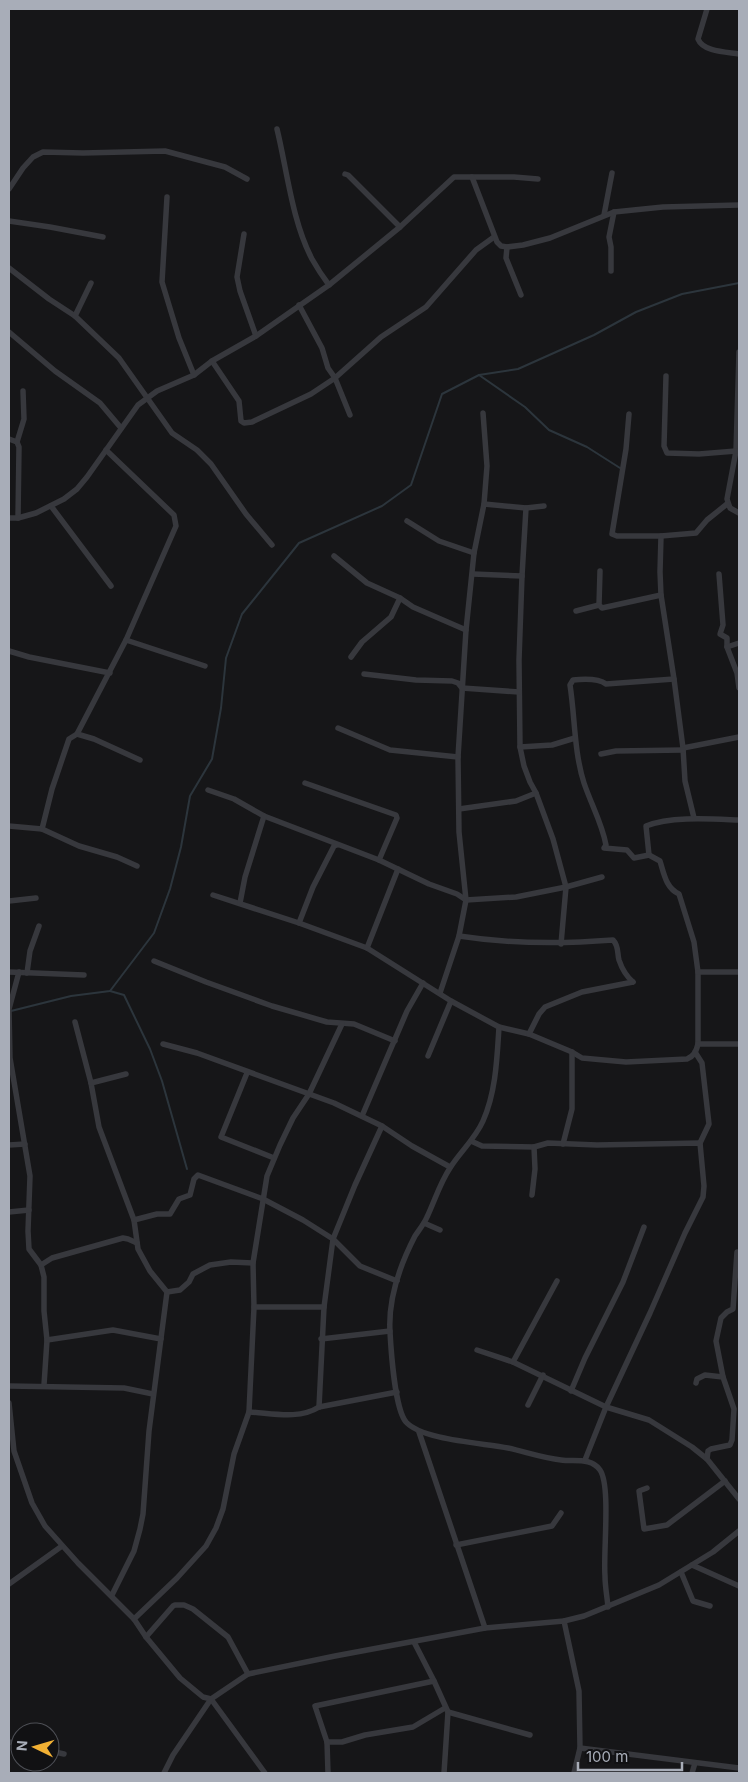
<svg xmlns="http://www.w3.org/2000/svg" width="748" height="1782" font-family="Inter,sans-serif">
	<rect width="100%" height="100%" fill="#161618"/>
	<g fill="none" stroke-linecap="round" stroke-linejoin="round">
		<!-- stream -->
		<g stroke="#2c353c" stroke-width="2">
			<polyline points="479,375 525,407 549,430 587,447 620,468"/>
			<polyline points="110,991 124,995 150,1049 162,1081 187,1169"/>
			<polyline points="11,1011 71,996 110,991 154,933 170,889 181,847 190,796 212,759 221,708 226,658 242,614 299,543 382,506 411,485 442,394 479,375 518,369 594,335 636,312 682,294 739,283"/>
		</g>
		<!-- minor -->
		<g stroke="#37383d" stroke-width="5.5">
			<path d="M707,9L698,39C703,52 727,52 739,54"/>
			<path d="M277,129C287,170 292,221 312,259C317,268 323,277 329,285"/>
			<polyline points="345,174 348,175 400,227"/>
			<polyline points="472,177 514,177 538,179"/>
			<polyline points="9,189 23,168 33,157 43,152 83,153 165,151 225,167 247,179"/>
			<polyline points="167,197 162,282 179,338 194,375"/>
			<polyline points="604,215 612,173"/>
			<polyline points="9,221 50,227 103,237"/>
			<polyline points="244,234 237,277 240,291 256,336"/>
			<polyline points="507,247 506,258 521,295"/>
			<polyline points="9,268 49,299 75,316 119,358 172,433 197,450 211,464 246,514 272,545"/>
			<polyline points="611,271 611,247 609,237 614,212"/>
			<polyline points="299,305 322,348 328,368 335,378 381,337 426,307 476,250 494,237"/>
			<polyline points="75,316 91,283"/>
			<polyline points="9,332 55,371 100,403 121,428"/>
			<polyline points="739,352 736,451 727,499 730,508 739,513"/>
			<polyline points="212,361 239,401 241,421 244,423 252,422 311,394 335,378 350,415"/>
			<polyline points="666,376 664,446 667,453 699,454 736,451"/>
			<polyline points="629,414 626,449 612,534 617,536 661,536 660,572 661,595 674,679 683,748 685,781 694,818"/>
			<polyline points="9,439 17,442 19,447 18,518"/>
			<polyline points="17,442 24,419 23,391"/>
			<polyline points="484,504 526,508 544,506"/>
			<polyline points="51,506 111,586"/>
			<polyline points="9,518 18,518 36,513 64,499 77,489 87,477 138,405 157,391 194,375 212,361 256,336 329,285 400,227 454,177 472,177 497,242 501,246 507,247 523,245 550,238 614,212 663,207 739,205"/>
			<polyline points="407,521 439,541 474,553"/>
			<polyline points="661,536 696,533 707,520 727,504"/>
			<polyline points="334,556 367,583 400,598 413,607 466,630"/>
			<polyline points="600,571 599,605 602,608 661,595"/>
			<polyline points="473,574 522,576 526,508"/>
			<polyline points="719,574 723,625 720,634 727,638 727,647 737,673 739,688"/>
			<polyline points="522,576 519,660 520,747 524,766 530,782 536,793 553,839 566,887 561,944"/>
			<polyline points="576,611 599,605"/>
			<polyline points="126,640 205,666"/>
			<polyline points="727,647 739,643"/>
			<polyline points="9,651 29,657 110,673"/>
			<polyline points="351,657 362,642 391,617 400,598"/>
			<polyline points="364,674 416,680 452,681 458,683 462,688 519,692"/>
			<polyline points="338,728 390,750 458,757"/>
			<polyline points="77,734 94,739 140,760"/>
			<polyline points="520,747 552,745 575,738"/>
			<polyline points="683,748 739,737"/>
			<polyline points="601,754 616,751 683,750"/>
			<polyline points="305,783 396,815 397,818 379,860"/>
			<polyline points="208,790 234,799 264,816 379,860 429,884 457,894 466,900 516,897 566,887 602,877"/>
			<polyline points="459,809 516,801 536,793"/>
			<polyline points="9,826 42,829 79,846 117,857 137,866"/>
			<polyline points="42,829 52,789 69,739 77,734 126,640 176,526 174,515 106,450"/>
			<path d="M649,855L646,826C671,816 712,819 739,820"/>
			<path d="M213,895L299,923L367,948L451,1001L499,1027L529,1034L572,1052L582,1058L626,1062L687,1059C694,1056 696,1052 698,1044V972L694,942L679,894C666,888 664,874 660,861L649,855L634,858L627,850L604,848L606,845C602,823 591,804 584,783C574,752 575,717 570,685L573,680C583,679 598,678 606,684L674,679"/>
			<polyline points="9,901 36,898"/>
			<polyline points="240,903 245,877 264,816"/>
			<polyline points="299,923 313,887 334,846 337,845"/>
			<path d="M459,936C510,944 561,944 613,940C619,946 617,953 619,960C622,969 626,976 633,982"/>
			<polyline points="367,948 398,869"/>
			<polyline points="154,961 206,982 272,1006 327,1022 354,1024 395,1041"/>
			<polyline points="9,972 84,975"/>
			<polyline points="19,972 9,1009 10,1058 30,1176 28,1231 29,1249 41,1265 44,1277 44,1311 47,1340 44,1385"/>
			<polyline points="698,972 739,972"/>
			<polyline points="27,973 30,951 39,926"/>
			<polyline points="440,993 459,936 466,900 459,832 458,757 466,630 474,553 484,504 487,466 483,413"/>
			<polyline points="75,1022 91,1083 99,1127 134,1220 138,1249 150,1271 167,1292 149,1431 143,1514 140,1529 134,1551 112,1595"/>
			<path d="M499,1027C497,1058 496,1092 483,1121C475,1139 460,1152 450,1168C440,1183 435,1200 427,1217C424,1224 419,1230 415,1236C400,1265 388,1299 390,1332C391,1350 395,1409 406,1422C422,1440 483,1443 508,1448C526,1452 543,1458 561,1460C574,1462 591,1457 600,1470C611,1486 603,1553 605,1576C605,1586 607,1596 608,1607"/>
			<polyline points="529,1034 539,1014 545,1007 582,992 633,982"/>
			<polyline points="163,1044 197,1053 334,1103 382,1126 412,1146 450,1167"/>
			<polyline points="698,1044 739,1044"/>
			<polyline points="695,1052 702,1063 709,1124 700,1143"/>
			<polyline points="428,1056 451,1001"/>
			<polyline points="247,1073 221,1137 274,1158"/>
			<polyline points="91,1083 126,1074"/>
			<polyline points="362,1116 407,1011 423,983"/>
			<polyline points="471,1141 482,1146 534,1147 548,1143 597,1145 700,1143 704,1186 703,1197 685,1233 650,1313 606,1407 585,1460"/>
			<polyline points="563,1144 572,1109 572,1052"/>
			<polyline points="9,1145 25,1144"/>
			<polyline points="532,1195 535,1169 534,1147"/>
			<polyline points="9,1212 29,1210"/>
			<polyline points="134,1220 157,1214 170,1214 179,1199 190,1195 194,1179 198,1175 263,1199 303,1220 333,1239 360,1266 397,1281"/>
			<polyline points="424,1223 440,1230"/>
			<polyline points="41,1265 52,1258 123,1238 128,1239 137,1243"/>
			<polyline points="167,1292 180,1290 189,1282 193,1274 210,1265 231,1262 253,1263"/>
			<polyline points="254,1307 324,1307"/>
			<polyline points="321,1339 390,1331"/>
			<polyline points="47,1340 113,1330 161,1339"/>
			<polyline points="477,1350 513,1362 606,1407 649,1420 692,1447 707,1459 739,1499"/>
			<polyline points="513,1362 557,1281"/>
			<polyline points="696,1383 697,1379 705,1375 723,1377"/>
			<polyline points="9,1386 124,1388 153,1394"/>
			<polyline points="571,1391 585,1358 623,1282 644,1227"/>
			<polyline points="9,1403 14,1451 32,1503 45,1526 78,1563 134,1619 146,1637 180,1678 203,1697 211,1699 265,1773"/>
			<polyline points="528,1405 543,1375"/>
			<polyline points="319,1407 324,1307 333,1239 355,1185 382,1126"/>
			<path d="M249,1412C271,1413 299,1420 319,1407L397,1392"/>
			<polyline points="419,1432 485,1628"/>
			<polyline points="707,1459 708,1451 711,1449 730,1445 732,1440 734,1409 723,1377 716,1341 721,1318 727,1312 733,1309 737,1252 739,1253"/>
			<polyline points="647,1488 639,1491 644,1529 667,1525 725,1481"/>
			<polyline points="456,1545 552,1526 561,1513"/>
			<polyline points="692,1565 739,1586"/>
			<polyline points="681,1572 693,1601 710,1606"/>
			<polyline points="9,1584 62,1546"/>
			<polyline points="134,1619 177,1578 206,1546 216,1528 223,1509 234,1454 249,1412 254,1307 253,1263 267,1176 280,1145 293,1118 309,1094 342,1024"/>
			<polyline points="564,1621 579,1691 580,1748 574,1773"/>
			<polyline points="146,1637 173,1606 175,1605 184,1605 193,1609 228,1637 248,1674"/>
			<polyline points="414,1642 434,1681 448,1712 444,1773"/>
			<polyline points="448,1712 530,1735"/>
			<polyline points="9,1742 20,1744"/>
			<polyline points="327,1742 342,1742 365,1735 413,1727 445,1708"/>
			<polyline points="580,1748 739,1768"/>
			<polyline points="50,1751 64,1754"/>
			<polyline points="164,1773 173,1755 211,1699 248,1674 335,1656 485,1628 564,1621 584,1616 659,1585 713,1552 739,1531"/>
			<polyline points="328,1773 327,1742 315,1706 434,1681"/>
			<polyline points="692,1773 695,1763"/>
		</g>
	</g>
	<!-- border -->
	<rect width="748" height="1782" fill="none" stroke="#a8adb8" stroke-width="20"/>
	<!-- north arrow -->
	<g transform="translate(35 1747) rotate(275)"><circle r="24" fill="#111113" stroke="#4d4f55"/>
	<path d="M0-4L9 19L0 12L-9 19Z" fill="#f2b134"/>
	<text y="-8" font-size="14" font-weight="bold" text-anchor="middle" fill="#a8adb8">N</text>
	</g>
	<!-- scale -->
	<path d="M578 1762v8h104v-8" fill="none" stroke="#a8adb8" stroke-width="2.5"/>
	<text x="586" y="1762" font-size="15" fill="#a8adb8" stroke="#111113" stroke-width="4" paint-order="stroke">100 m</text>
</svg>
